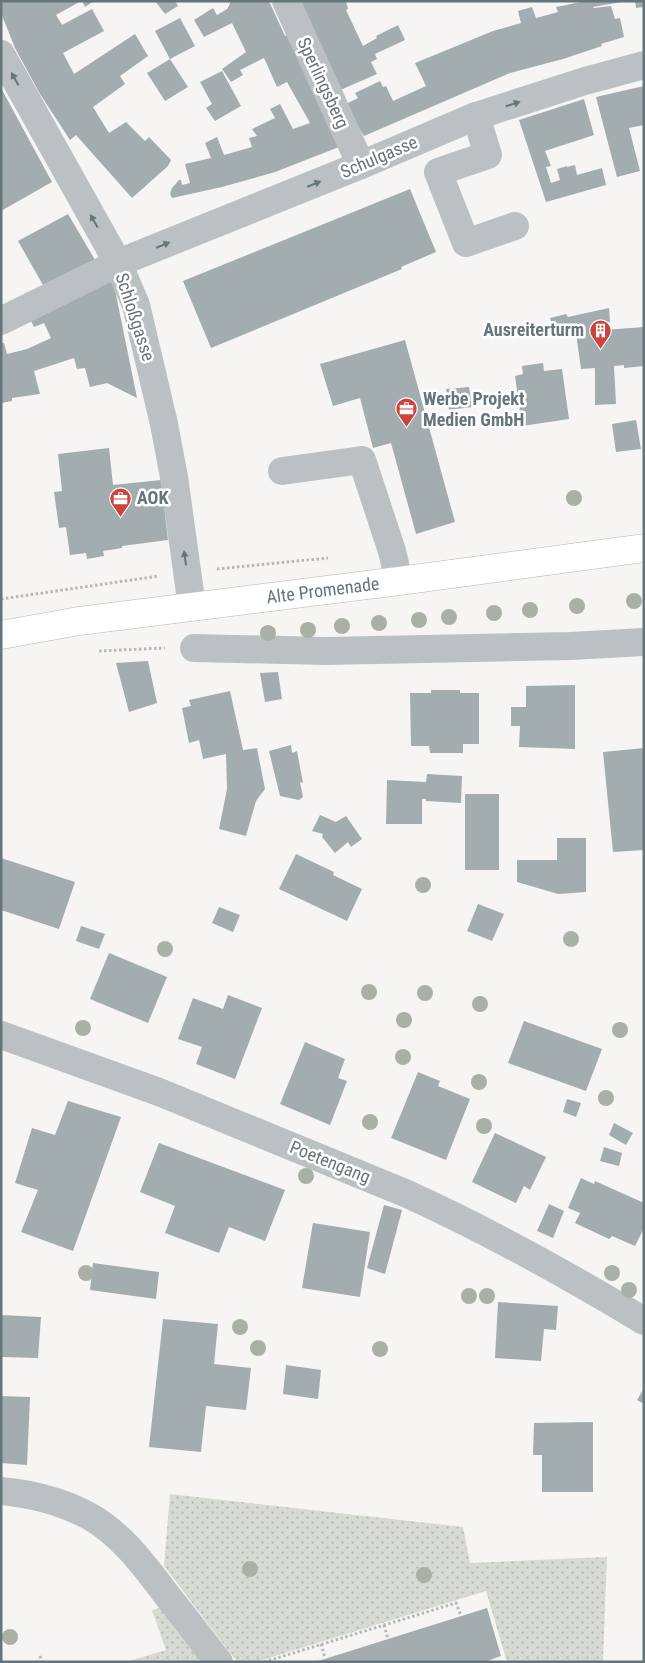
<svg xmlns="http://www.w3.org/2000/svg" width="645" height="1663" font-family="'Roboto Condensed',sans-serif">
	<defs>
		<pattern id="grass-dots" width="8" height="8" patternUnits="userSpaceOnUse" patternTransform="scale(1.25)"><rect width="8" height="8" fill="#d7dad3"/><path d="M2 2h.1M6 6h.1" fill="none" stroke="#b2b5b0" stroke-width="1.8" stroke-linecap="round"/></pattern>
	</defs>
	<rect width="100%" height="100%" fill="#f6f5f3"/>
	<!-- grass -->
	<g fill="url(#grass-dots)">
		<polygon points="170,1494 463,1527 470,1563 607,1557 603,1662 507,1662 486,1591 256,1662 237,1662 164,1566"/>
		<polygon points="163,1607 210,1662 126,1662 166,1650 152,1610"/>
	</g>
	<!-- building -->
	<g fill="#a3acaf">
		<polygon points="1,1 81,1 56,15 62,25 92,9 104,31 63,53 74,74 135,34 148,56 120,76 125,84 93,107 109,133 126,122 145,141 149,137 171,160 168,166 132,198 76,135 70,140 40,94 15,48 1,13"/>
		<polygon points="82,1 94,1 85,7"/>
		<polygon points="155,1 175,1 178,6 165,14"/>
		<polygon points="230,1 269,1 285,36 287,35 339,147 275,172 222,187 172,198 170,194 172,188 179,180 181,180 182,185 190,183 185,164 211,158 205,143 217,137 224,155 252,147 249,138 257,136 252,129 275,118 270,109 280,104 293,129 310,123 287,82 277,87 264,58 240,70 243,75 231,82 222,69 246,52 232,23 204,37 194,20 213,8 217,15 227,9 230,4"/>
		<polygon points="296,1 346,1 348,9 346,10 363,46 377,38 376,36 398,25 405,40 375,54 377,59 371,62 377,74 338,91"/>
		<polygon points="586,1 627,1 593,7 594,8 611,6 615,19 620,18 624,37 601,44 602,46 563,59 510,73 364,136 344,105 358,98 355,93 380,81 383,87 386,86 393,101 426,86 415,63 493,31 521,23 518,11 532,7 536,18 558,12 556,7"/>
		<polygon points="635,1 644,1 644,7 636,8"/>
		<polygon points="180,18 195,46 170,59 155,31"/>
		<polygon points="170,59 188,87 165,101 147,73"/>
		<polygon points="222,71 241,106 215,121 206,108 212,104 200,82"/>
		<polygon points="644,86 644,125 629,128 640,171 617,177 596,97"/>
		<polygon points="1,88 52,182 1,211"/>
		<polygon points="584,99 594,135 545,151 551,166 546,167 551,183 560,180 557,169 567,166 567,167 575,165 577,175 602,168 606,185 546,202 519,120"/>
		<polygon points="410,189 436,252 401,267 402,269 211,348 183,281"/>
		<polygon points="68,214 98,265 47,292 18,241"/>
		<polygon points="113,280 137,398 107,383 90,387 85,368 77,369 74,358 34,371 40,394 12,398 12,401 1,403 1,343 4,343 7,354 27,349 51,338 44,323 34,327 30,319"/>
		<polygon points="609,308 610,322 603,323 604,330 644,327 644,366 624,368 624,365 614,366 616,404 595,405 595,368 581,369 576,333 555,336 550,318 566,314 568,317"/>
		<polygon points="405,340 455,522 416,534 391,443 373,448 360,398 333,406 320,364"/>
		<polygon points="543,363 544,371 562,369 569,419 522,426 515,376 523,374 522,366"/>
		<polygon points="469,387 472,407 449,410 446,389"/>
		<polygon points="636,420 641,449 616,452 612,424"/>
		<polygon points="109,448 113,485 161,480 168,540 122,546 122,548 103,551 104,556 87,559 86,553 70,555 66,527 59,528 54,492 62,491 58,454"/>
		<polygon points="148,661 157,703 129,712 116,663"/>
		<polygon points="278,672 282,699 265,702 260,673"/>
		<polygon points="575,685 575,749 519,747 520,726 511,726 511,707 526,707 526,686"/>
		<polygon points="431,690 460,690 460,693 479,693 479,744 463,744 463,753 430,753 429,746 411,746 410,693 431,693"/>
		<polygon points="230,691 243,750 257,748 265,789 256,801 246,836 219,829 227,789 226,754 203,759 199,740 189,743 182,708 191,706 189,700"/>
		<polygon points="291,745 292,753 297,751 303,783 300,782 303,797 299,800 280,796 269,751"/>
		<polygon points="644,748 644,850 613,852 603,752"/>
		<polygon points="427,774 462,776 461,803 426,801 426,799 422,799 422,824 386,824 387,780 426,782"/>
		<rect x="465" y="794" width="34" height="76"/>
		<polygon points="320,815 336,822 346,816 362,839 351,847 348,842 335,853 322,837 323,834 312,831"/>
		<polygon points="557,838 586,838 586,892 558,894 517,882 517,860 557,860"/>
		<polygon points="296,854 334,872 333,875 362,889 347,921 279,889"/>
		<polygon points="1,858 75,882 59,929 1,910"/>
		<polygon points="478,904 504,914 492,941 467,931"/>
		<polygon points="219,907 240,915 233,932 212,923"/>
		<polygon points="81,926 105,934 99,949 76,941"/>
		<polygon points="109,953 167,977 148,1023 90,999"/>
		<polygon points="228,995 262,1008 235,1079 196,1064 202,1047 178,1039 193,998 223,1009"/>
		<polygon points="524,1021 602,1049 586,1091 508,1063"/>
		<polygon points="305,1042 345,1059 338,1078 347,1081 330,1125 280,1104"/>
		<polygon points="418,1072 440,1081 438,1086 470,1099 446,1160 391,1138"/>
		<polygon points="567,1099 581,1103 576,1117 563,1112"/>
		<polygon points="68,1101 121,1117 73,1251 21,1232 38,1190 15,1183 32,1128 55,1135"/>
		<polygon points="614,1123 633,1133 626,1145 609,1135"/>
		<polygon points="495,1133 546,1157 530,1190 524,1186 516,1203 472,1182"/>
		<polygon points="159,1143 285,1190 265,1241 229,1227 219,1253 165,1233 175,1206 140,1192"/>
		<polygon points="604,1147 622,1153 619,1166 600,1161"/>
		<polygon points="581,1178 594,1184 595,1181 644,1203 644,1228 635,1246 612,1236 609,1239 575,1223 580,1213 568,1208"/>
		<polygon points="549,1204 564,1211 553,1238 537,1231"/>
		<polygon points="384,1205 402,1210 385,1274 367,1268"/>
		<polygon points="313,1223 370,1232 360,1297 302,1288"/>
		<polygon points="93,1263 159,1272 156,1299 90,1290"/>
		<polygon points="498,1302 558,1306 556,1330 544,1329 541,1361 495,1358"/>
		<polygon points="1,1315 41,1317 38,1358 1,1357"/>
		<polygon points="163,1319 218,1324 214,1364 251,1368 246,1410 206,1406 201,1452 149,1447"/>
		<polygon points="286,1365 321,1370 318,1399 283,1394"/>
		<polygon points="644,1388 644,1404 637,1400"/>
		<polygon points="1,1396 30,1397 27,1465 1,1463"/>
		<polygon points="593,1422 593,1492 542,1492 542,1455 533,1455 534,1423"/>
		<polygon points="487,1608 501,1656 484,1662 315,1662"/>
	</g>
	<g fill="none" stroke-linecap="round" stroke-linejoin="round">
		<defs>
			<g id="major">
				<path id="s1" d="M1,635L79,621L399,581L644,548"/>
			</g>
		</defs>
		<!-- major casing -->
		<use href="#major" stroke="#afb4b6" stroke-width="29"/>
		<!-- path -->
		<g stroke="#b5b9ba" stroke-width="3" stroke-dasharray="2.5 2.5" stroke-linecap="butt">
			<polyline points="217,569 328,558"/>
			<polyline points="1,599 159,576"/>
			<polyline points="99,651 165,648"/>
			<polyline points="384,1625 388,1639"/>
			<polyline points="321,1644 325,1658"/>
			<polyline points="40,1656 42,1662"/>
			<polyline points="264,1662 456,1603 461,1616"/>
		</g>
		<!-- minor -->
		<g stroke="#bbc0c2" stroke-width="28">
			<polyline points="286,1 361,165"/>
			<polyline points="1,54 118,263 136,305 164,424 174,477 192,607"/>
			<polyline points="476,116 488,155 438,172 466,243 515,226"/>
			<polyline points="1,321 118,263 361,165 476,116 585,81 644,65"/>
			<polyline points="282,471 362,460 392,551 399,581"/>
			<polyline points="194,648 326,651 570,646 644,642"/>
			<path d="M1,1035L159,1092L405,1193C487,1230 566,1274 644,1321"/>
			<path d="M1,1491C33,1494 61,1501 89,1516C123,1535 146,1568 169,1598C186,1619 202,1641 219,1662"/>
		</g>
		<!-- major -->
		<use href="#major" stroke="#fff" stroke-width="28"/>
	</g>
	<!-- trees -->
	<g fill="#abb0a6">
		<circle cx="574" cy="498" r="8"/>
		<circle cx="634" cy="601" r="8"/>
		<circle cx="577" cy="606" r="8"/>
		<circle cx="530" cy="610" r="8"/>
		<circle cx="494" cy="613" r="8"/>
		<circle cx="449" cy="617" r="8"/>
		<circle cx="419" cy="620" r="8"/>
		<circle cx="379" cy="623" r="8"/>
		<circle cx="342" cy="626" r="8"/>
		<circle cx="308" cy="630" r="8"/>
		<circle cx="268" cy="633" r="8"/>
		<circle cx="423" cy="885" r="8"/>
		<circle cx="571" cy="939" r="8"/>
		<circle cx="165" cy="949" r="8"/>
		<circle cx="369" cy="992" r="8"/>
		<circle cx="425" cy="993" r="8"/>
		<circle cx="480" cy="1004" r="8"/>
		<circle cx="404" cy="1020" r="8"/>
		<circle cx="83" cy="1028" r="8"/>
		<circle cx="620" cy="1030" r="8"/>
		<circle cx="403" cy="1057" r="8"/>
		<circle cx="479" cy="1082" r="8"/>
		<circle cx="606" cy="1098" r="8"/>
		<circle cx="370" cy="1122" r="8"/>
		<circle cx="484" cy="1126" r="8"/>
		<circle cx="306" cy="1176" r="8"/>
		<circle cx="86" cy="1273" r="8"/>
		<circle cx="612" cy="1273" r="8"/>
		<circle cx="629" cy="1290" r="8"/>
		<circle cx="469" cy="1296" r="8"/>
		<circle cx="487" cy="1296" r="8"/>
		<circle cx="240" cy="1327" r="8"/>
		<circle cx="258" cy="1348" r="8"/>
		<circle cx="380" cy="1349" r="8"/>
		<circle cx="250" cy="1569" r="8"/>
		<circle cx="424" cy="1575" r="8"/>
		<circle cx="10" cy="1637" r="8"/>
	</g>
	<!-- one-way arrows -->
	<defs><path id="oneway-solid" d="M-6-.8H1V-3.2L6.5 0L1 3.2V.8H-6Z" transform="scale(1.25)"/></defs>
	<g fill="#65757a">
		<use href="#oneway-solid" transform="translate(15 79) rotate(-119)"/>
		<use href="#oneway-solid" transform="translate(513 104) rotate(-18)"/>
		<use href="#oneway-solid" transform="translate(314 184) rotate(-22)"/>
		<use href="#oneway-solid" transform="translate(94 221) rotate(-119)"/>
		<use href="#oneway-solid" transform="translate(163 245) rotate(-22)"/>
		<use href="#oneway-solid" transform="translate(185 558) rotate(-98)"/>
	</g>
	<!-- icons -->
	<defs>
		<symbol id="building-pin" viewBox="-11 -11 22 30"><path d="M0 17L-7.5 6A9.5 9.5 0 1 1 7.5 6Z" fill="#cc443d" stroke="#fff"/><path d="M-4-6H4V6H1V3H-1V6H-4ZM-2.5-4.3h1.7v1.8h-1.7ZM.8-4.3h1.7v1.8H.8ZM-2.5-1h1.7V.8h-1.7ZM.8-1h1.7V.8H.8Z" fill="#fff"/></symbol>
		<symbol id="office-pin" viewBox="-11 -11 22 30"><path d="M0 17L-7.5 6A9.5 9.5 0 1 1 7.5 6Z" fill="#cc443d" stroke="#fff"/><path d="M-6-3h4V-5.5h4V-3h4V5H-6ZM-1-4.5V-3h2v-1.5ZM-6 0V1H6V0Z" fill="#fff"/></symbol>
	</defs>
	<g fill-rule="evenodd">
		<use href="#building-pin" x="588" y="318" width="25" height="34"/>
		<use href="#office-pin" x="394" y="396" width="25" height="34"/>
		<use href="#office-pin" x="108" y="486" width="25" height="34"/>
	</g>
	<g text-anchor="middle" stroke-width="5" stroke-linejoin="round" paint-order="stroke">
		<!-- street labels -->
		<g font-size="18" fill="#65757a" stroke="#fff">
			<text transform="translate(323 83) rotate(65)" y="6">Sperlingsberg</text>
			<text transform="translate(379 157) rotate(-23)" y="6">Schulgasse</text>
			<text transform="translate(135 317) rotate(72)" y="6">Schloßgasse</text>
			<text dy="6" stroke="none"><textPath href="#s1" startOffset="325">Alte Promenade</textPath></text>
			<text transform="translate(330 1162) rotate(22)" y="6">Poetengang</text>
		</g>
		<!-- poi labels -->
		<g font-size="18" font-weight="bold" fill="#65757a" stroke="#fff" text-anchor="start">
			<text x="584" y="336" text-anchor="end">Ausreiterturm</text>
			<text x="423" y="405">Werbe Projekt<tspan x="423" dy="21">Medien GmbH</tspan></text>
			<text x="137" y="504">AOK</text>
		</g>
	</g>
	<!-- border -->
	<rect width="645" height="1663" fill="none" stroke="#65757a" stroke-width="5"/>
</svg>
